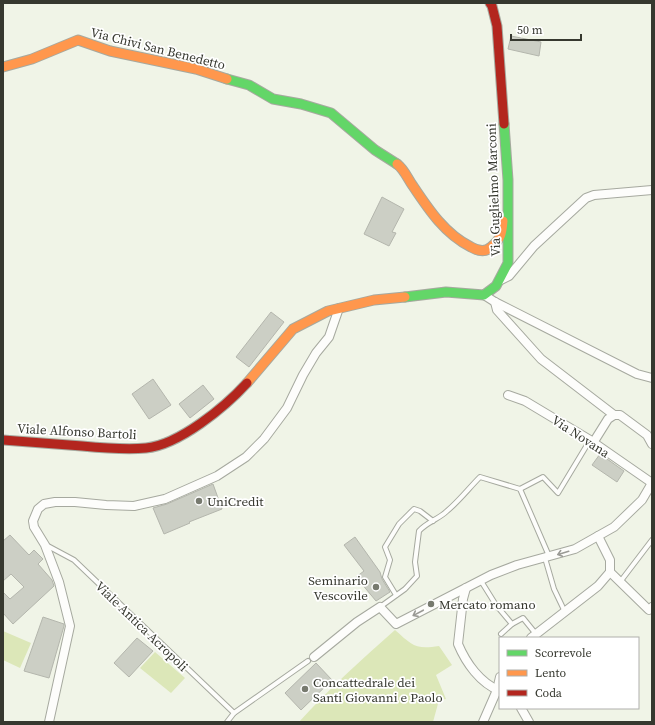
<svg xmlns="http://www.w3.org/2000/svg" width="655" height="725" font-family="'Source Serif 4',serif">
	<rect width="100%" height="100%" fill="#f0f4e7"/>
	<!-- green -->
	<g fill="#dce7b8">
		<path d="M395,630C412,645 415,650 439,646L452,665L436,675L446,699L439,700L433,722H299C329,689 362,659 395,630Z"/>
		<polygon points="3,631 31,643 20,668 3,660"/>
		<polygon points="155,652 185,678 171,693 140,668"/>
	</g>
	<!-- building -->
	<g fill="#cccfc5" stroke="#b4b6ad">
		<polygon points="511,36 541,42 539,56 508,49"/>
		<polygon points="382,197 404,209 392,232 396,233 389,246 364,234"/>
		<polygon points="271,312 284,322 249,367 236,357"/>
		<polygon points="153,379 171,405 149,419 132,394"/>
		<polygon points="203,385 214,399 190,418 179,404"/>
		<polygon points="600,454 624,471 617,482 592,465"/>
		<polygon points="213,484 222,509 189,522 190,523 164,534 153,508 167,504"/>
		<polygon points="10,535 29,555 34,550 43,559 38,564 52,580 54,586 13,624 3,613 3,592 10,599 24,587 11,574 3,581 3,541"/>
		<polygon points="355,537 380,572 382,579 390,592 376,601 356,577 364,571 344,545"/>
		<polygon points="43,617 64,624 64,626 49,678 24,671"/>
		<polygon points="137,638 153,651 129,677 114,663"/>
		<polygon points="316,663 332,680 301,710 285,693"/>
	</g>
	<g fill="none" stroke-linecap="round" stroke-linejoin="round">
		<defs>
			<g id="lane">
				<polyline points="520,489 543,477 558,493 590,440"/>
				<polyline points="46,545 74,560 234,713"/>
				<polyline points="545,558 554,589 565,612"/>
				<polyline points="481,581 496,605 512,624 523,618 536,634"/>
				<polyline points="620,582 652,540"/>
				<polyline points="396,595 385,577 390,560 385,547 399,524 414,509 420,511 433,521"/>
				<path d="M380,607L405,589L417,576L415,562L419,531C427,522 439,519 447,511C459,501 469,488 480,477L520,489L549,556"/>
				<polyline points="501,634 512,624"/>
				<polyline points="227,722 234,713 308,661"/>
			</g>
			<g id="street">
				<polyline points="499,281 509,276 534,246 586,198 594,195 652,190"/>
				<polyline points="484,295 495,302 637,374 652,378"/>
				<polyline points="495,302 497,310 541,359 614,415"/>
				<polyline points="508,395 525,401 590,440 652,483"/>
				<polyline points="593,443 608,419 614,415 620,415 647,435 652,444"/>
				<polyline points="610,572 649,610 652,607"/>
				<path d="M466,588L463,599L458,644C466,663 480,683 500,691"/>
				<polyline points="531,638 598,586 610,572 610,560 598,536 614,527 642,500 652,483"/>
				<polyline points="314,657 357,622 380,607 396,624 491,575 517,565 575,549 598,536"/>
				<polyline points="521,708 529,722"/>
				<polyline points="49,722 70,626 59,582 45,545 34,527 33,521 38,509 44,504 55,502 75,502 106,505 134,506 165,499 217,476 246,457 264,439 287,408 303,375 316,353 329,337 339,308"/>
				<polyline points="483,722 497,690 500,677"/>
			</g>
			<g id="fast">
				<polyline points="227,79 249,85 273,99 301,104 331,113 375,150 397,164"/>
				<polyline points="405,297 446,292 484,295 496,286 508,263 508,180 504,124"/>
			</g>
			<g id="slow">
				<polyline points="3,67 32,59 78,40 110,51 196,69 227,79"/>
				<path d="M397,164C404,169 408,179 413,186C429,210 445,234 471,247C478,251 485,253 491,247C501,239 502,234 503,221"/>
				<polyline points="247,383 293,329 328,311 374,300 405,297"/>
			</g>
			<g id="jam">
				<polyline points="490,3 492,6 497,26 504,124"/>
				<path d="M3,440C29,442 56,444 82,446C103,448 125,450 146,448C179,445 225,407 247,383"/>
			</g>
		</defs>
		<!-- lane casing -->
		<use href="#lane" stroke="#a6a99f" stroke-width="6"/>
		<!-- street casing -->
		<use href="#street" stroke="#a6a99f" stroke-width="10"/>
		<!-- fast casing -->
		<use href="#fast" stroke="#a6a99f" stroke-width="11"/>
		<!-- slow casing -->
		<use href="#slow" stroke="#a6a99f" stroke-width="11"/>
		<!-- jam casing -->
		<use href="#jam" stroke="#a6a99f" stroke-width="11"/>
		<!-- lane -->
		<use href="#lane" stroke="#fdfdfb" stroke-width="4"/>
		<!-- street -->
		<use href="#street" stroke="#fdfdfb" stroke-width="8"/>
		<!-- fast -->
		<use href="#fast" stroke="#63d668" stroke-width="9"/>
		<!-- slow -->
		<use href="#slow" stroke="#ff974d" stroke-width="9"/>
		<!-- jam -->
		<use href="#jam" stroke="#b3261e" stroke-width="9"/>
	</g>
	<!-- one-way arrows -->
	<defs><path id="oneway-shaft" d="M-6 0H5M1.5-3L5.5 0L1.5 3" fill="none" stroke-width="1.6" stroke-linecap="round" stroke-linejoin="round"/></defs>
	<g stroke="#9a9a95">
		<use href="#oneway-shaft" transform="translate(563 553) rotate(163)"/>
		<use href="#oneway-shaft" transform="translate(418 613) rotate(152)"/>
	</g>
	<!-- markers -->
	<g fill="#777a6f" stroke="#fff" stroke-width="1.5">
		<circle cx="199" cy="501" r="4"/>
		<circle cx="376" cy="587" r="4"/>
		<circle cx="431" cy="604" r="4"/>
		<circle cx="305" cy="689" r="4"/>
	</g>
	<g text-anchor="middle" stroke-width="3.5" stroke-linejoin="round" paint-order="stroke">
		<!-- street labels -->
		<g font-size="13" fill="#36382f" stroke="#fff">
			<text transform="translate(158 48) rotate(14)" y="5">Via Chivi San Benedetto</text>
			<text transform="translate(493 190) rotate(-92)" y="5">Via Guglielmo Marconi</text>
			<text transform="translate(77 431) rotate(3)" y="5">Viale Alfonso Bartoli</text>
			<text transform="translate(581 436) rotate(33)" y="5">Via Novana</text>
			<text transform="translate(142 626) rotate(44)" y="5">Viale Antica Acropoli</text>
		</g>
		<!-- poi labels -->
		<g font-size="13" fill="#36382f" stroke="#fff" text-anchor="start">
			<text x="207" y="506">UniCredit</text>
			<text x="368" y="585" text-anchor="end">Seminario<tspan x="368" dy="15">Vescovile</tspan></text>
			<text x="439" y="609">Mercato romano</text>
			<text x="313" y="687">Concattedrale dei<tspan x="313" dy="15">Santi Giovanni e Paolo</tspan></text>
		</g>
	</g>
	<!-- border -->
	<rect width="655" height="725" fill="none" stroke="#36382f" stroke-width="8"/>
	<!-- legend -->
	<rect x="499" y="637" width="140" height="72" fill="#ffffff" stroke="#afafac"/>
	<rect x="507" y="650" width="20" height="6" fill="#63d668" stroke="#afafac"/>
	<text x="535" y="657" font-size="12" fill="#36382f">Scorrevole</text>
	<rect x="507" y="670" width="20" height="6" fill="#ff974d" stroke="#afafac"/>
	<text x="535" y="677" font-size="12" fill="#36382f">Lento</text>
	<rect x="507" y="690" width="20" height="6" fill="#b3261e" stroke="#afafac"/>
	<text x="535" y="697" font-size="12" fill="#36382f">Coda</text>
	<!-- scale -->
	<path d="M511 34v6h70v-6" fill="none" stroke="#36382f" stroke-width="2"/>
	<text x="517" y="34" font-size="12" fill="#36382f" stroke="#ffffff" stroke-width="3" paint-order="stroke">50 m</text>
</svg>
